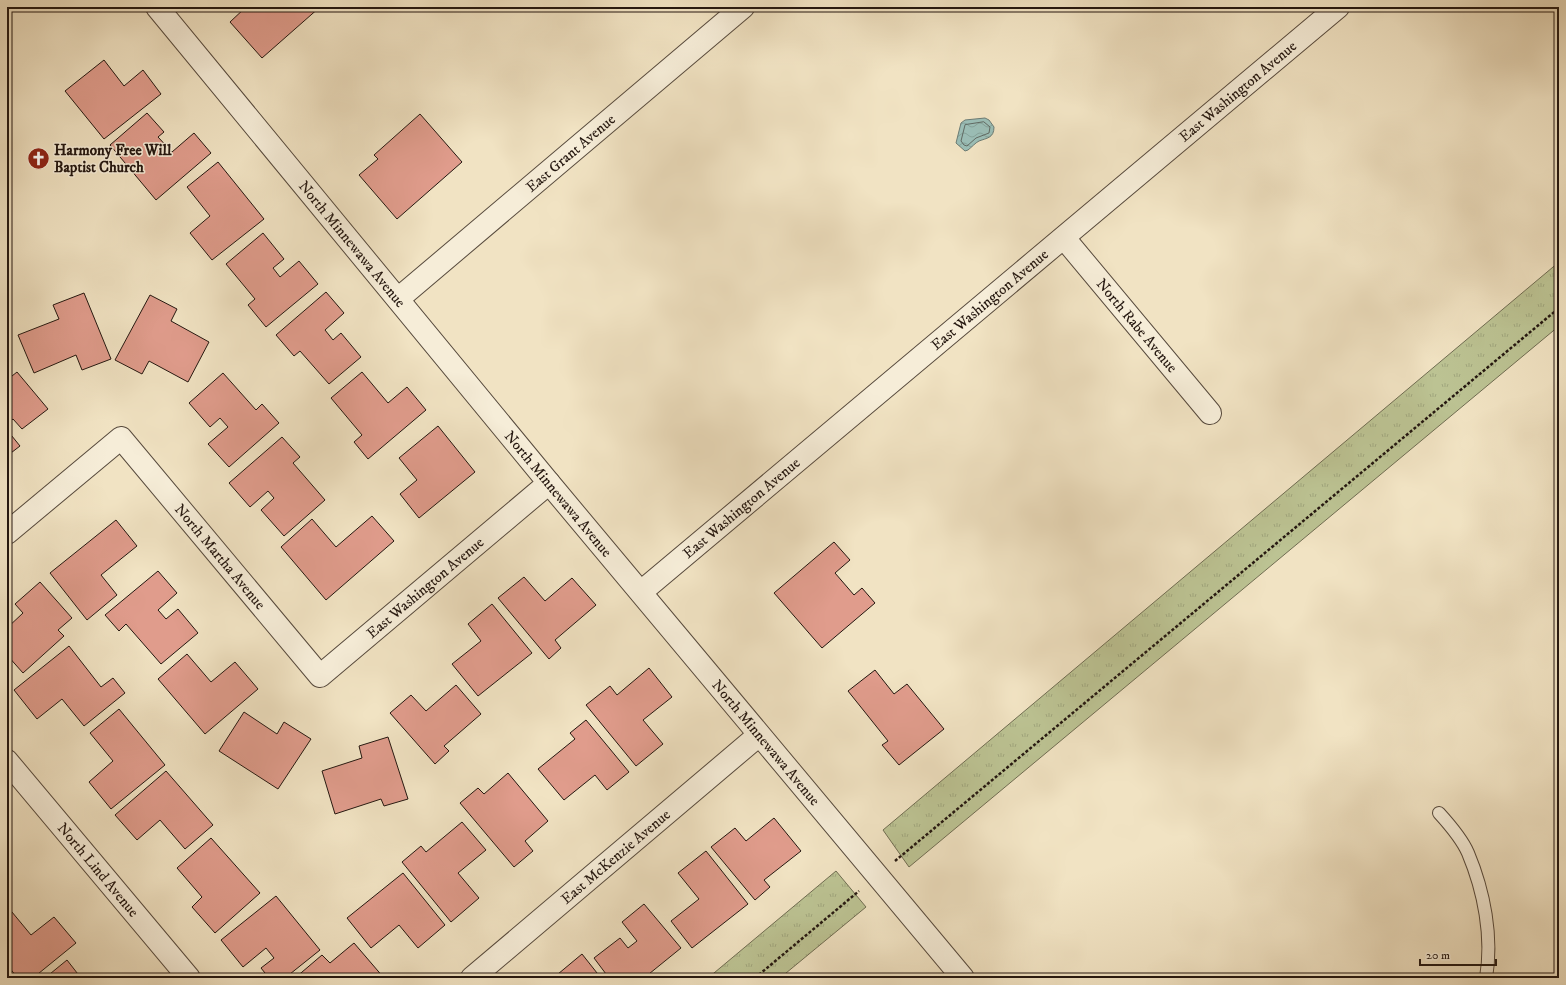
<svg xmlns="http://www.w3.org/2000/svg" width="1566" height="985" font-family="'IM FELL DW Pica',serif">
	<defs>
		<pattern id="park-tufts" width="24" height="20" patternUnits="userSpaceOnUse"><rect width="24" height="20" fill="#bcc393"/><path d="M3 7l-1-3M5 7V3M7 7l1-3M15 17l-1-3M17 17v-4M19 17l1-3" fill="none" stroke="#a1a77e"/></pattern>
		<pattern id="water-waves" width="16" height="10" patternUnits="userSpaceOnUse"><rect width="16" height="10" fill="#9bbeb6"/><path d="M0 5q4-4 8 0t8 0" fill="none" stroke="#85a39b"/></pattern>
	</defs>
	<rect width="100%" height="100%" fill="#f1e3c3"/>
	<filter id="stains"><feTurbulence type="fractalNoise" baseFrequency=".005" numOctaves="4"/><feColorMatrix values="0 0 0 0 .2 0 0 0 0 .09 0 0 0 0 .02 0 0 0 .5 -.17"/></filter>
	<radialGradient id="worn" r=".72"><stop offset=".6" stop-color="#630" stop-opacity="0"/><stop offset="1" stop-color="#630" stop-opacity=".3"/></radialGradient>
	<!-- park -->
	<g fill="url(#park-tufts)" stroke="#706d52">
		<polygon points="1559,262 1559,326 909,867 883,830"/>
		<polygon points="836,871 866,907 780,978 708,978"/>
	</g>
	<!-- water -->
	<path fill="url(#water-waves)" stroke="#6b7b74" d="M985,118L989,120L994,127C994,138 987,138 979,141C975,143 972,147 968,150L965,151L956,143L961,123L965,120Z"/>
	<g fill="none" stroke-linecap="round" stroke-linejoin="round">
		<!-- shore -->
		<polygon stroke="#606a63" stroke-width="1" points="984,122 990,127 989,133 976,138 967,146 964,145 961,141 965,125"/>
	</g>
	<!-- building -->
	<g fill="#e09c8c" stroke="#241710">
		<polygon points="246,7 320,7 262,58 230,22"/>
		<polygon points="104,60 124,86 143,70 161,94 104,139 65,91"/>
		<polygon points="147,113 164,132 158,137 172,152 194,133 211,153 156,200 110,145"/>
		<polygon points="420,114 462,162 397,219 359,175 378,159 374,155"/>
		<polygon points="218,162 264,219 212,260 190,233 210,216 187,187"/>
		<polygon points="263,233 284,259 273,268 280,277 299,261 318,284 266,327 248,305 255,299 226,264"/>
		<polygon points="326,292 344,313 325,330 333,340 341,333 361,357 329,384 300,351 294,356 276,335"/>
		<polygon points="84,293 111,359 82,370 76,355 34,373 18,335 59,319 53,305"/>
		<polygon points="150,295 177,309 171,321 209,342 188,382 149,361 142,374 115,360"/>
		<polygon points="17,372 48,409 22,429 13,419 7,424 7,380"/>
		<polygon points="362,372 388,403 407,387 426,410 368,459 354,442 362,435 331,398"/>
		<polygon points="223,373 256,410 262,404 279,423 229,467 208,444 228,427 220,418 210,427 189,403"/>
		<polygon points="438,426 475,472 419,518 400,494 417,480 399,458"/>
		<polygon points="7,430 20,446 7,456"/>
		<polygon points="282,437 300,457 293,463 325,500 284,536 261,510 274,498 268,491 250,507 229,483"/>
		<polygon points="372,516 394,541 326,600 281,547 312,519 336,547"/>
		<polygon points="116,520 137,546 101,575 117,595 87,620 50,573"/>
		<polygon points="834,542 850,560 835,573 854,595 862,588 875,603 822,648 774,593"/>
		<polygon points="158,571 177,593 158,610 166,619 178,609 198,633 161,664 126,624 119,631 105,615"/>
		<polygon points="524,577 545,601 572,578 596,605 555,640 561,648 549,659 498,598"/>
		<polygon points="40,582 72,618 58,630 64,636 23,673 7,655 7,628 23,613 15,604"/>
		<polygon points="492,604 532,653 478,696 452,664 481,641 468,624"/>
		<polygon points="69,646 101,687 113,678 125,693 84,726 62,699 37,719 14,690"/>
		<polygon points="187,654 211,682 235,662 258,689 205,734 158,679"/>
		<polygon points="649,668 672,697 643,720 663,744 636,766 586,705 610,686 617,695"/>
		<polygon points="875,670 894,694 907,684 944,729 899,765 882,745 888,741 848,691"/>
		<polygon points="456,685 481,714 444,746 449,751 435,764 390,713 411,695 426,711"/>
		<polygon points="119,709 165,765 111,809 89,782 113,761 90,733"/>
		<polygon points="244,712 277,734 284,722 311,739 278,789 219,751"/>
		<polygon points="586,720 629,772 607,790 595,775 564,800 538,769 575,739 570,733"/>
		<polygon points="388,737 408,799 384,806 381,799 335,814 322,771 362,758 359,746"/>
		<polygon points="166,771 213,825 185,849 160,820 137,840 115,815"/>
		<polygon points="508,773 548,821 525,841 533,851 514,867 460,803 478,788 484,794"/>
		<polygon points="774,818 801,851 764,880 770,887 755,900 711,847 735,828 746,841"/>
		<polygon points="462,822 486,850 458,873 479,898 451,922 402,862 421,846 426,852"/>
		<polygon points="211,838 260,893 215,933 192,907 202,897 177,868"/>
		<polygon points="706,851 748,904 692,948 671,921 699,899 678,873"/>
		<polygon points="403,873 445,925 418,948 399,925 371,948 347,918"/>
		<polygon points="276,896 320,950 285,978 269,978 261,968 274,958 266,948 243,967 221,940"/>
		<polygon points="644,904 681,948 644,978 609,978 594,958 620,938 628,948 637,941 622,922"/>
		<polygon points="7,906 31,935 54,917 76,943 33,978 18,978 7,965"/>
		<polygon points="354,943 384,978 295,978 322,955 330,963"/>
		<polygon points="582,954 601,978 561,978 558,974"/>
		<polygon points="67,960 81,978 45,978"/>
	</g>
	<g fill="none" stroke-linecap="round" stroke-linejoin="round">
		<defs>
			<path id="lane" d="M1439,813C1449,824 1462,839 1468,853C1484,891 1493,937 1486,978"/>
			<g id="street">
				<path id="s1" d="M157,7L549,483L963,978"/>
				<path id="s2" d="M1064,238L1210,413"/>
				<path id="s3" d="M398,299L743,7"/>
				<path id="s4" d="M7,533L121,438L320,676L549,483"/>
				<path id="s5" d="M641,592L1338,7"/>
				<path id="s6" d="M7,761L189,978"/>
				<path id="s7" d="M472,978L759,735"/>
			</g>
		</defs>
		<!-- lane casing -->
		<use href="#lane" stroke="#574a3d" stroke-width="14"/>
		<!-- street casing -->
		<use href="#street" stroke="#574a3d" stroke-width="24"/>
		<!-- path -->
		<g stroke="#241710" stroke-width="2.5" stroke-dasharray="3 2" stroke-linecap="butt">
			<polyline points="895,861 1559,308"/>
			<polyline points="755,978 859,891"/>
		</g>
		<!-- lane -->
		<use href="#lane" stroke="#f6edd8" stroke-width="12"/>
		<!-- street -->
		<use href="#street" stroke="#f6edd8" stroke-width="22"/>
	</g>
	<!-- icons -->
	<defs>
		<symbol id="church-disc" viewBox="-11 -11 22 22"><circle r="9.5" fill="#8f2418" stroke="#f6edd8"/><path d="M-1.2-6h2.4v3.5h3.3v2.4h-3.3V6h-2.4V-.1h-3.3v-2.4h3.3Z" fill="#fff"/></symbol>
	</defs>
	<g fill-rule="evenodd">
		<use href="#church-disc" x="26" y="146" width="25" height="25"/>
	</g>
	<g text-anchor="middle" stroke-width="3" stroke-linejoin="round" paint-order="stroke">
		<!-- street labels -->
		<g font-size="15" fill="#241710" stroke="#f6edd8">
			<text dy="5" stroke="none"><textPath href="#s5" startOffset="779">East Washington Avenue</textPath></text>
			<text dy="5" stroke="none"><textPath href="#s3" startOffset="226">East Grant Avenue</textPath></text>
			<text dy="5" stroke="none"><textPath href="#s1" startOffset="307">North Minnewawa Avenue</textPath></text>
			<text dy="5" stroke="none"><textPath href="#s5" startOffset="455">East Washington Avenue</textPath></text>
			<text dy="5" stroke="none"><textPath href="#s2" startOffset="114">North Rabe Avenue</textPath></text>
			<text dy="5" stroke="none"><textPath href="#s1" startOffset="631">North Minnewawa Avenue</textPath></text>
			<text dy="5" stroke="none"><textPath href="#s5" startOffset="131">East Washington Avenue</textPath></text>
			<text dy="5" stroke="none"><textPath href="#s4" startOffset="303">North Martha Avenue</textPath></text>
			<text dy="5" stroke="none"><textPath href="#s4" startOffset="596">East Washington Avenue</textPath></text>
			<text dy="5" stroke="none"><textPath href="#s1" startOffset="955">North Minnewawa Avenue</textPath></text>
			<text dy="5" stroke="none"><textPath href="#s7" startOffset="188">East McKenzie Avenue</textPath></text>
			<text dy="5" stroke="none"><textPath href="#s6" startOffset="142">North Lind Avenue</textPath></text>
		</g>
		<!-- poi labels -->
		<g font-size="15" font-weight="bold" fill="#241710" stroke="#f6edd8" text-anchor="start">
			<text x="54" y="155">Harmony Free Will<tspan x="54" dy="17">Baptist Church</tspan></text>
		</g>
	</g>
	<!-- margin -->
	<rect width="1566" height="985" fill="none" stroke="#f1e3c3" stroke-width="24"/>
	<rect x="8" y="8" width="1550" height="969" fill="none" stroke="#241710" stroke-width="2"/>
	<rect x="12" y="12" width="1542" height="961" fill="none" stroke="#241710"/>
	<!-- scale -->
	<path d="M1420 959v6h76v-6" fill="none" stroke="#241710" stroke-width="2"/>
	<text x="1426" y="959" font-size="12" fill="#241710" stroke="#f6edd8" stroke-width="3" paint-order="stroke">20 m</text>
	<rect width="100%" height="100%" filter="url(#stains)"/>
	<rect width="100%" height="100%" fill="url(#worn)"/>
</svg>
